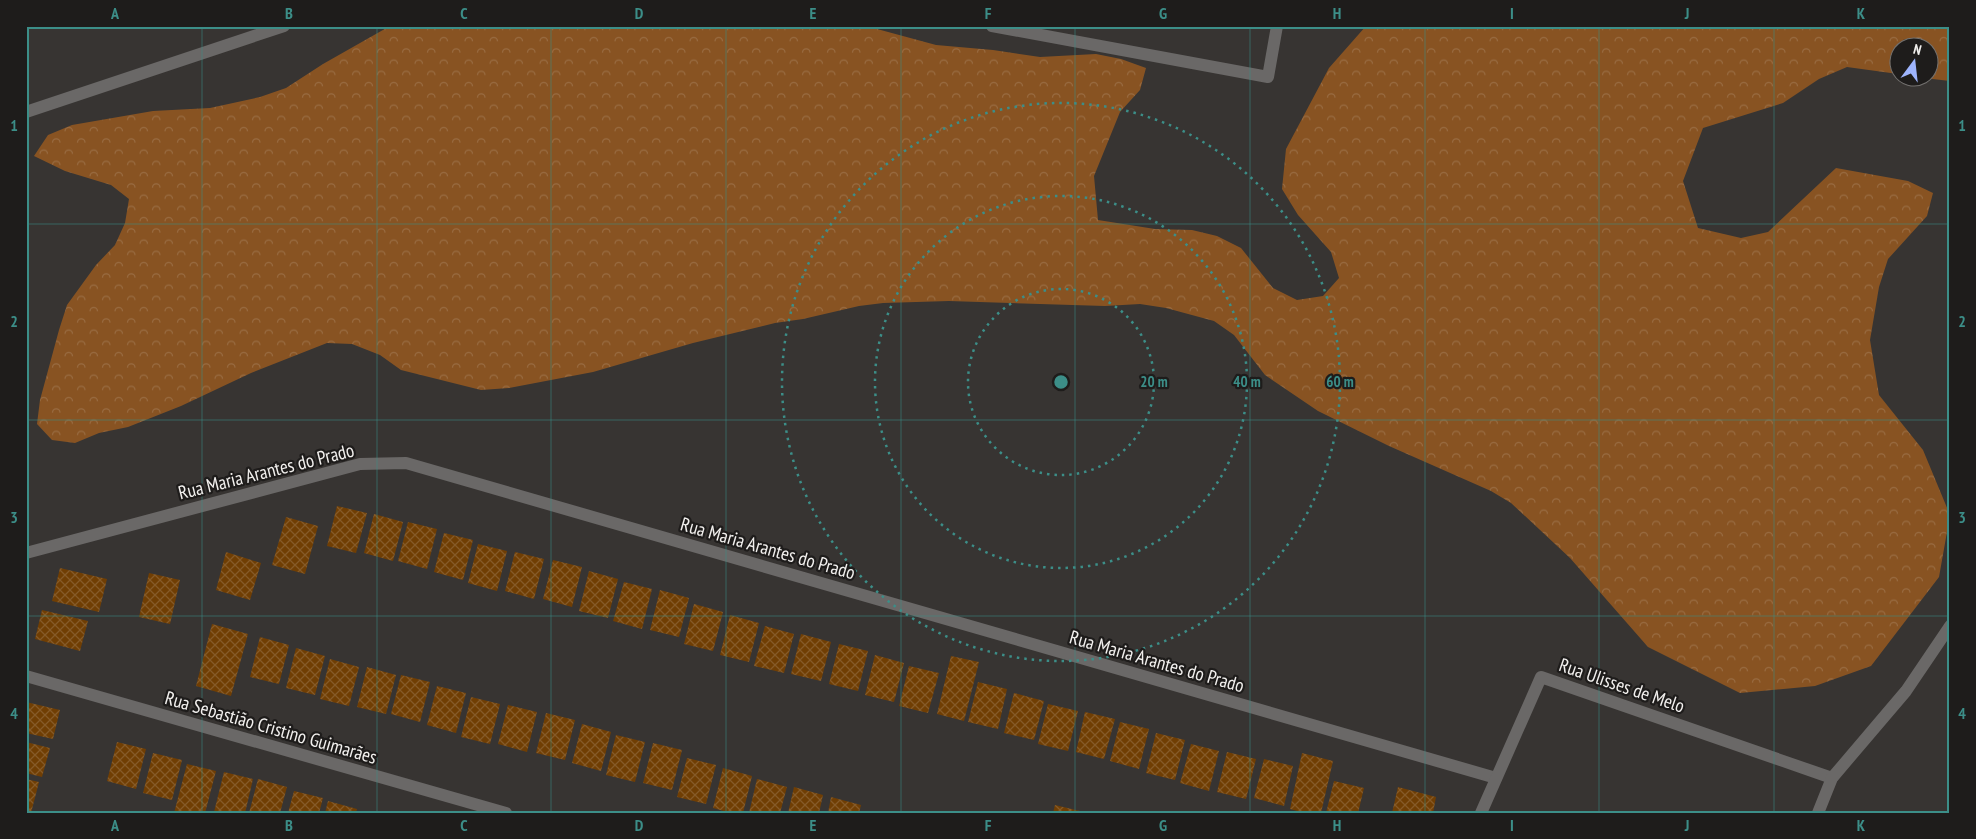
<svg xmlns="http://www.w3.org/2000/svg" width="1976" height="839" font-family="'PT Sans Narrow',sans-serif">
	<defs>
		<pattern id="forest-crowns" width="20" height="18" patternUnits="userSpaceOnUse" patternTransform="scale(1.25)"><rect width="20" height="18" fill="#885322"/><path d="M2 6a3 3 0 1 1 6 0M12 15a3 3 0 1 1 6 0" fill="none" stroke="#996c42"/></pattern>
		<pattern id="building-cross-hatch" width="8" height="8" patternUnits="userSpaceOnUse" patternTransform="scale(1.25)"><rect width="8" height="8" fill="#703e03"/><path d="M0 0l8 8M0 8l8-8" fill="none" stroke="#855a28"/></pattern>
	</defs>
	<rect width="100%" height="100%" fill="#373432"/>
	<!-- forest -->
	<polygon fill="url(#forest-crowns)" points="390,26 866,26 936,45 993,50 1040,57 1096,54 1121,59 1146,68 1140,90 1120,112 1094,176 1098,220 1155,229 1192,230 1217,236 1241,248 1273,288 1297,300 1323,296 1339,278 1331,252 1298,215 1282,189 1286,149 1329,68 1366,26 1950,26 1950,81 1924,78 1928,78 1928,48 1898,48 1898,74 1847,67 1819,79 1783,103 1703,128 1683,181 1698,228 1741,238 1768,232 1836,168 1908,181 1933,193 1927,216 1888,259 1879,287 1870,340 1879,395 1923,450 1950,515 1939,577 1871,666 1815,686 1740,693 1648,647 1570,558 1511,503 1491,491 1389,446 1318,411 1265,375 1234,335 1214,321 1166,308 1140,304 1105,306 949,301 883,303 859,306 803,319 775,323 693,343 593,372 509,388 481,390 401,370 380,355 352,344 327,343 251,373 181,406 128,427 99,433 75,443 52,440 37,424 40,400 59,330 67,305 96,265 115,245 125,223 129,199 111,185 65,171 34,156 48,135 72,125 153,111 210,108 260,97 286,88 323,64"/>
	<!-- building -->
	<g fill="url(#building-cross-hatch)">
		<polygon points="337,506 367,513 356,553 327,546"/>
		<polygon points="374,514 403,522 393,561 364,553"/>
		<polygon points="286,517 318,526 305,574 272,565"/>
		<polygon points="408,522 437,529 427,569 398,561"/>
		<polygon points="444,533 473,540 463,580 434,572"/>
		<polygon points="478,544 507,551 497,591 468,583"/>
		<polygon points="226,552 261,563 250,600 216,590"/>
		<polygon points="515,552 544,559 534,599 505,591"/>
		<polygon points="553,560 582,567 572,607 543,599"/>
		<polygon points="60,568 107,579 99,612 52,601"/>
		<polygon points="589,571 618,579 608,618 579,611"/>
		<polygon points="149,573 180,580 170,624 139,617"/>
		<polygon points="624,582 652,589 642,629 613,621"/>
		<polygon points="660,590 689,598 679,637 650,630"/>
		<polygon points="694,604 723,612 713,651 684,644"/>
		<polygon points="42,610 88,621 80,651 35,639"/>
		<polygon points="730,615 759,623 749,662 720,655"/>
		<polygon points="212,624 248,634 231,696 196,686"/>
		<polygon points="765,626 794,634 784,673 754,666"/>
		<polygon points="801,634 831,642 821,681 791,674"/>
		<polygon points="260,637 289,645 279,684 250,677"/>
		<polygon points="839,644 868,651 858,691 829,684"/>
		<polygon points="296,648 325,656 315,695 286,688"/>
		<polygon points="875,655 904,663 894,702 865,695"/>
		<polygon points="951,656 979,662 964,721 937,714"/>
		<polygon points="330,659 359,667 349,706 320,699"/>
		<polygon points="909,666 939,673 928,713 899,706"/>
		<polygon points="367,667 396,675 386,714 357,707"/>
		<polygon points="401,675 430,682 420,722 391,714"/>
		<polygon points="978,682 1007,689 998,729 968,722"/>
		<polygon points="437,686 466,693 456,733 427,725"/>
		<polygon points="1014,693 1044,701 1034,740 1004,733"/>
		<polygon points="471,697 500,704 490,744 461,737"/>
		<polygon points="26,702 60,710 53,739 26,733"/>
		<polygon points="1048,704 1078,711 1068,751 1038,744"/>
		<polygon points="508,705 537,712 527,752 498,744"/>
		<polygon points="1085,712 1115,719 1104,759 1076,752"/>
		<polygon points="546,713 575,720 565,760 536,753"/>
		<polygon points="1120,722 1149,729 1139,769 1110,761"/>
		<polygon points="582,724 611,732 601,771 572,763"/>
		<polygon points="1156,733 1185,740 1175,780 1146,773"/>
		<polygon points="616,735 645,742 635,782 606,775"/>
		<polygon points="26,742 50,748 42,777 26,773"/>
		<polygon points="117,742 146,749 136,789 107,781"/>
		<polygon points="653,743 682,750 672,790 643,783"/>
		<polygon points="1191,744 1219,751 1209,791 1180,783"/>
		<polygon points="1227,752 1256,759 1246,799 1217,792"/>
		<polygon points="153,753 182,760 172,800 143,793"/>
		<polygon points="1302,753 1333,761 1321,813 1304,813 1290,809"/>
		<polygon points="687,758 716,765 706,804 677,797"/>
		<polygon points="1264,759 1293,766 1284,806 1254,798"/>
		<polygon points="187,764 216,771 205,813 174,813"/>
		<polygon points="723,768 752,776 743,813 731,813 713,808"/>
		<polygon points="224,772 253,779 245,813 214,812"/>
		<polygon points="26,779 39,782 31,813 26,813"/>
		<polygon points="258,779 287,787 280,813 249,813"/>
		<polygon points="757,779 787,787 780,813 749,813"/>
		<polygon points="1334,781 1364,788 1358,813 1326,813"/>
		<polygon points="794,787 823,795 819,813 788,813"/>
		<polygon points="1398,787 1436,797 1433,813 1392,813"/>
		<polygon points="294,791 323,798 319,813 288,813"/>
		<polygon points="831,797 861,805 859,813 828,813"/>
		<polygon points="328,801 357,809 356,813 325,813"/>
		<polygon points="1055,805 1084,812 1084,813 1053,813"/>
	</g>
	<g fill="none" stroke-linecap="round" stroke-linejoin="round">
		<!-- minor -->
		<g stroke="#6a6867" stroke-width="12">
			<polyline points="992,26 1268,77 1277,26"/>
			<polyline points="26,112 284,26"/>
			<polyline points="26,553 360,464 406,463 1496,778"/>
			<polyline points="26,676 506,813"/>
			<polyline points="1481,813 1541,677 1832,778"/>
			<polyline points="1818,813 1832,778 1906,691 1950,626"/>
		</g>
	</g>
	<!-- grid -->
	<path fill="none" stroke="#3c8e88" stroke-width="1" stroke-opacity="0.55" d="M202,26V813M377,26V813M551,26V813M726,26V813M901,26V813M1075,26V813M1250,26V813M1425,26V813M1599,26V813M1774,26V813M26,224H1950M26,420H1950M26,616H1950"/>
	<!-- distance rings -->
	<g fill="none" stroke="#3c8e88" stroke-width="2.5" stroke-dasharray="2.5 5">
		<circle cx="1061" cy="382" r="93"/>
		<circle cx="1061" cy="382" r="186"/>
		<circle cx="1061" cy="382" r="279"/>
	</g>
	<g text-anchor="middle" stroke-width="4.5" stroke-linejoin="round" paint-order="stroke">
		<!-- street labels -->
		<g font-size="19" fill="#f2f0ee" stroke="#1e1c1b">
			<text transform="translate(266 471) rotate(-14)" y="7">Rua Maria Arantes do Prado</text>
			<text transform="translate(768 548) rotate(16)" y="7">Rua Maria Arantes do Prado</text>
			<text transform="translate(1157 661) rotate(16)" y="7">Rua Maria Arantes do Prado</text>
			<text transform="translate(1622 685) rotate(19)" y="7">Rua Ulisses de Melo</text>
			<text transform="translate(271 727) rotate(16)" y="7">Rua Sebastião Cristino Guimarães</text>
		</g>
	</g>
	<circle cx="1061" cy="382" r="8" fill="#3c8e88" stroke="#1e1c1b" stroke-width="2.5"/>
	<g font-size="15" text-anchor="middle" font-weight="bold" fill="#3c8e88" stroke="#1e1c1b" stroke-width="4.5" stroke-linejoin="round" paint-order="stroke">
		<text x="1154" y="387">20 m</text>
		<text x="1247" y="387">40 m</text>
		<text x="1340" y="387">60 m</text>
	</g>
	<!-- border -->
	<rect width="1976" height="839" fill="none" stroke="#1e1c1b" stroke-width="55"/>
	<!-- north arrow -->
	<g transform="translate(1914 62) rotate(15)"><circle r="24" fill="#1e1c1b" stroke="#73716f"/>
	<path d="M0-4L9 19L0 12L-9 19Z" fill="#9eb4fd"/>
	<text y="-8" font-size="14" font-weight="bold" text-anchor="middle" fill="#f2f0ee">N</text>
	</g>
	<rect x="28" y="28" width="1920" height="784" fill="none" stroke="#3c8e88" stroke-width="2"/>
	<g font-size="16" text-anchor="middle" font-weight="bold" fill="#3c8e88">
		<text x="115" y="19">A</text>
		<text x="289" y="19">B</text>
		<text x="464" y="19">C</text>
		<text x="639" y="19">D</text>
		<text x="813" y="19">E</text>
		<text x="988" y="19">F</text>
		<text x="1163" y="19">G</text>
		<text x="1337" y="19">H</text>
		<text x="1512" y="19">I</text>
		<text x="1687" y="19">J</text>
		<text x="1861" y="19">K</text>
		<text x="14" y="131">1</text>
		<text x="1962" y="131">1</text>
		<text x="14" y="327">2</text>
		<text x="1962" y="327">2</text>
		<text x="14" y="523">3</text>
		<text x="1962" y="523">3</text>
		<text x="14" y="719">4</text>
		<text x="1962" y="719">4</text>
		<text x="115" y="831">A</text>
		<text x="289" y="831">B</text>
		<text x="464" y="831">C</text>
		<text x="639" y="831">D</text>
		<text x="813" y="831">E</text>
		<text x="988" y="831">F</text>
		<text x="1163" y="831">G</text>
		<text x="1337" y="831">H</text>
		<text x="1512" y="831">I</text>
		<text x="1687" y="831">J</text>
		<text x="1861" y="831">K</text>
	</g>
</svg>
